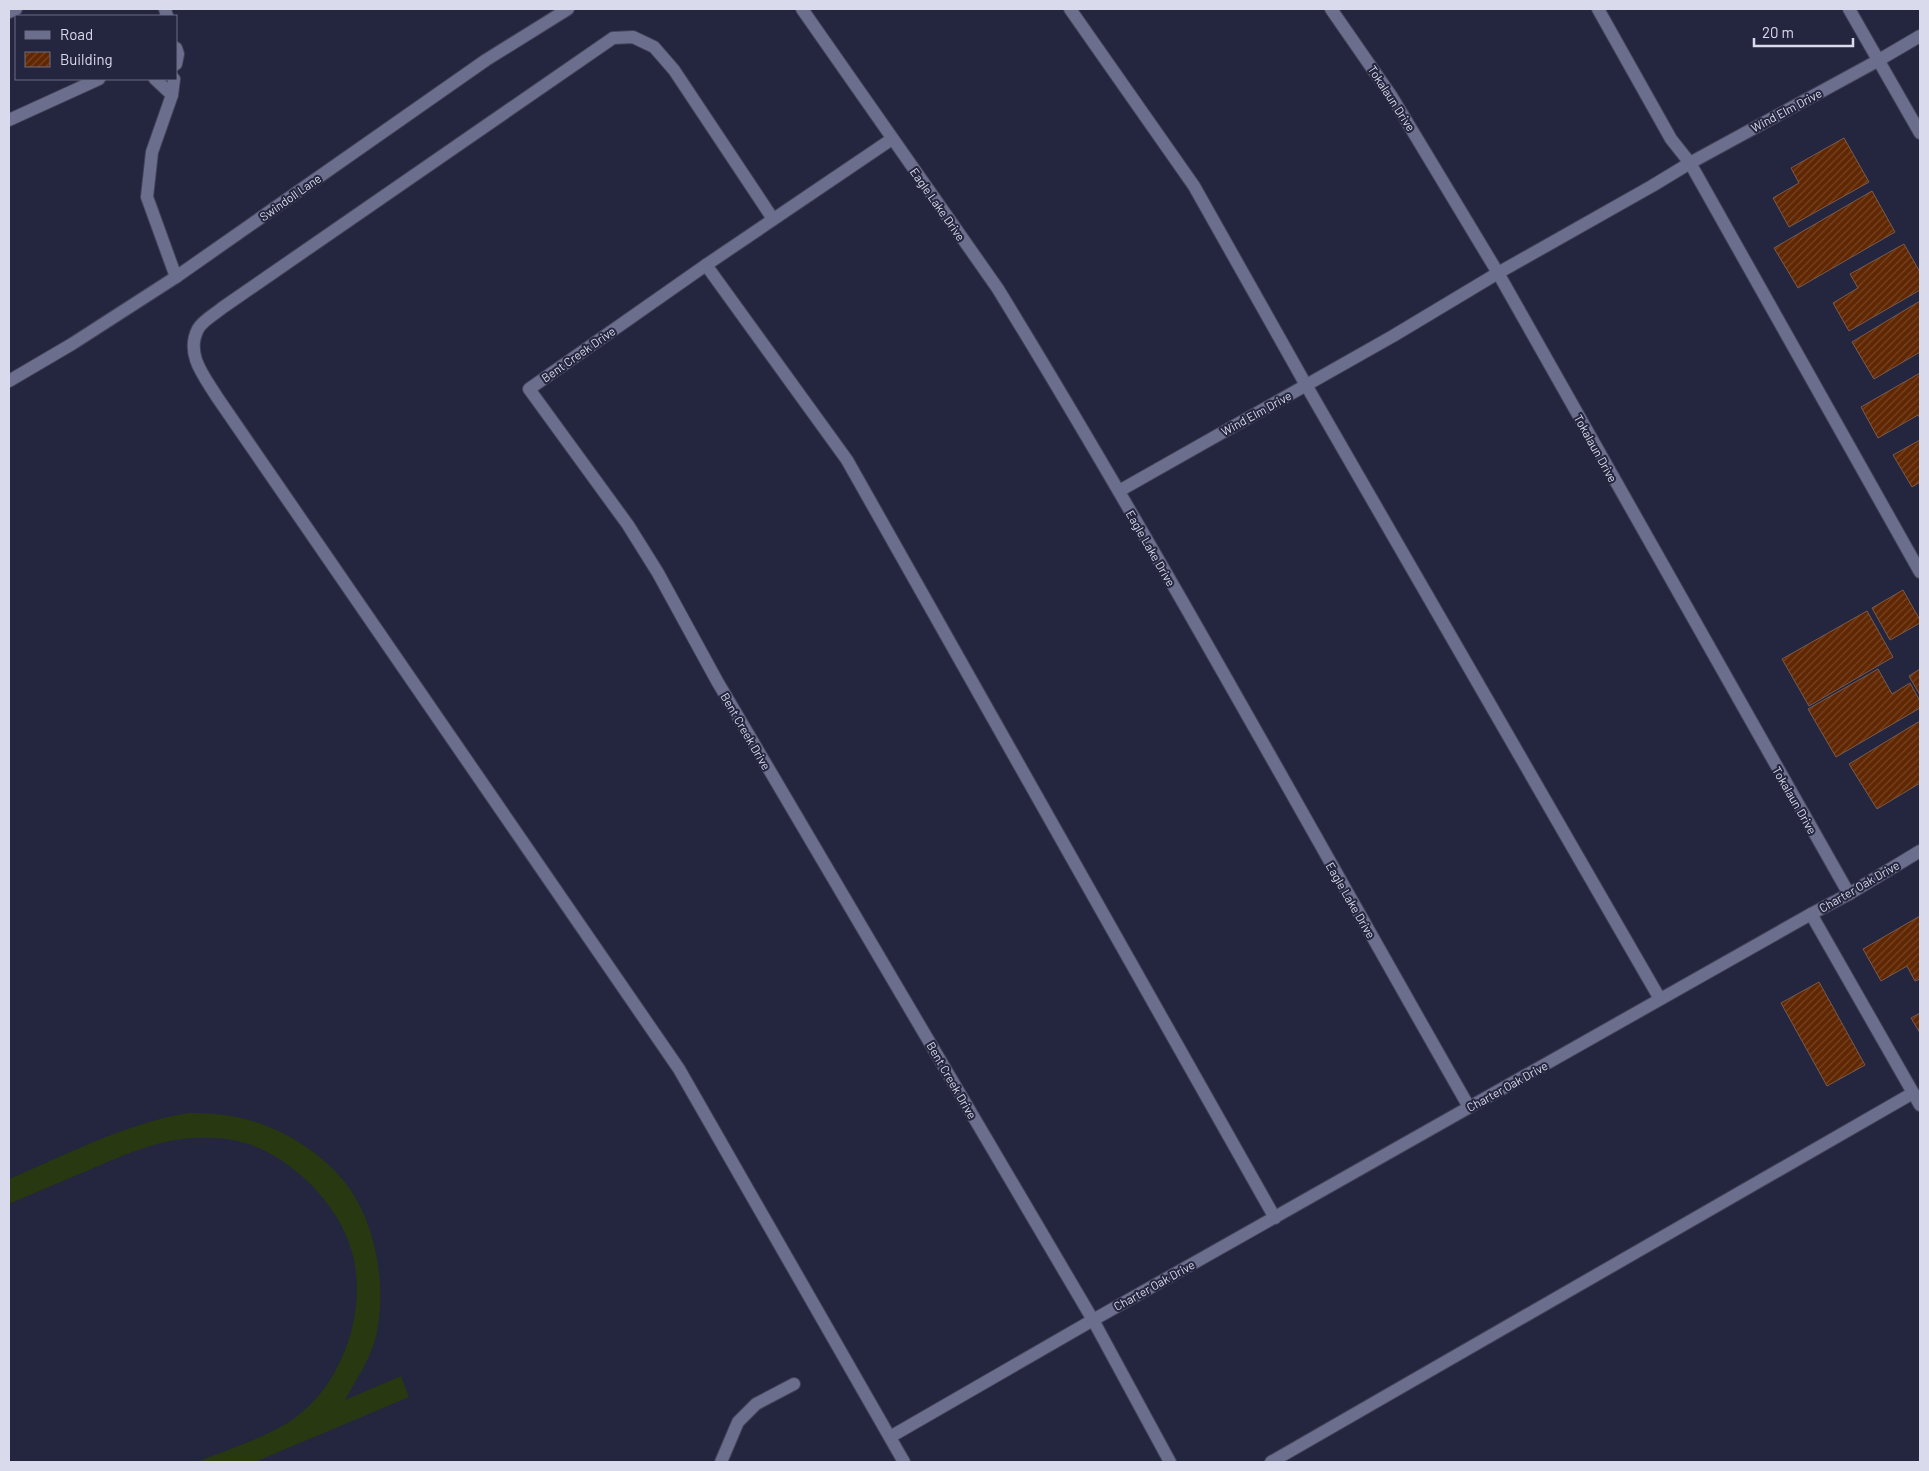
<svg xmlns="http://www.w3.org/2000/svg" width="1929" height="1471" viewBox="0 0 1929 1471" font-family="Barlow,sans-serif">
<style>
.garden{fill:#283811}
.building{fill:url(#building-hatch);stroke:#7a5b4c}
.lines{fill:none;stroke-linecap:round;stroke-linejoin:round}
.service-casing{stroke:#434359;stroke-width:14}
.minor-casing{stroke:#434359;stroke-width:14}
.service{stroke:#6c6e8d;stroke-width:12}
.minor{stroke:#6c6e8d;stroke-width:12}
.labels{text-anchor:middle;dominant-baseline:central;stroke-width:4;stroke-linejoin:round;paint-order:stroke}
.street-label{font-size:12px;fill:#d9dbec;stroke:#24253e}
</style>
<defs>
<pattern id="building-hatch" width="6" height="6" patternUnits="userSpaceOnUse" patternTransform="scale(1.25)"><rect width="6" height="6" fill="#602702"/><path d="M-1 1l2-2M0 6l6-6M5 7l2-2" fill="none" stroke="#764627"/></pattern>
</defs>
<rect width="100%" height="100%" fill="#24253e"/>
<!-- garden -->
<path class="garden" d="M188,1113C206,1113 224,1114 241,1118C283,1128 325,1154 350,1189C377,1229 386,1286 377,1332C372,1357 357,1378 345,1400L401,1376L409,1397L255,1462H197C227,1450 276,1434 300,1414C343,1379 365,1315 354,1260C344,1208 290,1153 238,1141C230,1139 220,1138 212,1138C168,1135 128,1153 89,1170C62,1181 35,1193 9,1204V1179C66,1155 126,1123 188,1113Z"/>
<!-- building -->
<g class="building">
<path d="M1844,138L1869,182L1789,227L1773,198L1799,183L1791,168Z"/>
<path d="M1872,191L1895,232L1798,288L1774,248Z"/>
<path d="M1904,244L1920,272V290L1849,331L1833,303L1858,288L1850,274Z"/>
<path d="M1920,301V352L1874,379L1852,342Z"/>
<path d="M1920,373V418L1918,415L1878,438L1861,407Z"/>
<path d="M1920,440V482L1912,487L1893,455Z"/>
<path d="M1903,590L1920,620V623L1890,640L1872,608Z"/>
<path d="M1867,611L1893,657L1809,706L1782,659Z"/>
<path d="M1878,669L1892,694L1910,683L1920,701V708L1836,757L1808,709Z"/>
<path d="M1920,669V695L1909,676Z"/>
<path d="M1920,721V783L1877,809L1849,764Z"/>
<path d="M1920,916V979L1915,981L1907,966L1881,981L1863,949Z"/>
<path d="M1819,982L1865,1065L1827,1086L1781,1003Z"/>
<path d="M1920,1013V1033L1911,1018Z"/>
</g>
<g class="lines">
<defs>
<g id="service">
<path d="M165,9L167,16"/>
<path d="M1070,9L1194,186L1306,385L1660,999"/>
<path d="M1598,9L1671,139L1690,163L1920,572"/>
<path d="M9,12L16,9"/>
<path d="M176,48L178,54L176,64"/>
<path d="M155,79L172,95"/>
<path d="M174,79L172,95L152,152L147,197L176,277"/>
<path d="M9,120L99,79"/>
<path d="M773,219L674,70L654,47L633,37L613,38L222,308C215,314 202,321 198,329C185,354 204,376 217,397L679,1069L904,1462"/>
<path d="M706,265L847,460L1275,1218"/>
<path d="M1811,914L1920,1105"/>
<path d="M890,1437L1093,1320"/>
<path d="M721,1462L738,1422L756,1404L794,1384"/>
<path d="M1271,1462L1913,1093"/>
</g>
<g id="minor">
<path d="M802,9L998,289C1162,557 1313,834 1469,1107"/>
<path d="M1331,9L1392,97L1498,273L1849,894"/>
<path d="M1849,9L1920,133"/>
<path d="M892,139L706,265L529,389L628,525L658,573L717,681L1093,1320L1170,1462"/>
<path d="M9,381L72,344L176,277L486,60L568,9"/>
<path d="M1119,491L1393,336L1498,273L1652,186L1690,163L1879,60L1920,36"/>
<path d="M1093,1320L1811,914L1849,894L1920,851"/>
</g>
</defs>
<!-- service casing -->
<use href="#service" class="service-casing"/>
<!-- minor casing -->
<use href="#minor" class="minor-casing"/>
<!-- service -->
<use href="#service" class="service"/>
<!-- minor -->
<use href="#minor" class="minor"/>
</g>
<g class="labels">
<!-- street labels -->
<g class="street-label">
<text transform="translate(1392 98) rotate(57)">Tokalaun Drive</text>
<text transform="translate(1786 110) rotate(-28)">Wind Elm Drive</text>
<text transform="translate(290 197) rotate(-35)">Swindoll Lane</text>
<text transform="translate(938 204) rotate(55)">Eagle Lake Drive</text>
<text transform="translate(578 354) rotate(-35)">Bent Creek Drive</text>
<text transform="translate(1256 413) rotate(-29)">Wind Elm Drive</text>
<text transform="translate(1596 448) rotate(61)">Tokalaun Drive</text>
<text transform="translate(1151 548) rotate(60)">Eagle Lake Drive</text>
<text transform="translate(746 731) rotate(60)">Bent Creek Drive</text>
<text transform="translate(1795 800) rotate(60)">Tokalaun Drive</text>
<text transform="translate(1859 886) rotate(-30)">Charter Oak Drive</text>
<text transform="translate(1351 900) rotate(60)">Eagle Lake Drive</text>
<text transform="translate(952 1080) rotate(60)">Bent Creek Drive</text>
<text transform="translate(1507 1086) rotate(-29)">Charter Oak Drive</text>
<text transform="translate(1154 1285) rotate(-29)">Charter Oak Drive</text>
</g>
</g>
<!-- border -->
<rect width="1929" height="1471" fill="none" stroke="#d9dbec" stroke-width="20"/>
<!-- legend -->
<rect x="15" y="15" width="162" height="65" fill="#24253e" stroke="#6c6e84"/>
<rect x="25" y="31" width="25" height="8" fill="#6c6e8d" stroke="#6c6e84"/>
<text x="60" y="40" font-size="15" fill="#d9dbec">Road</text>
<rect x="25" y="52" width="25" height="15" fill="url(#building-hatch)" stroke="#6c6e84"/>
<text x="60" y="65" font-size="15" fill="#d9dbec">Building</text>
<!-- scale -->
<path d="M1754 38v8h99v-8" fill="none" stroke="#d9dbec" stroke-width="2.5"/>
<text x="1762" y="38" font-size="15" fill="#d9dbec" stroke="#24253e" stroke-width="4" paint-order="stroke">20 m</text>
</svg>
